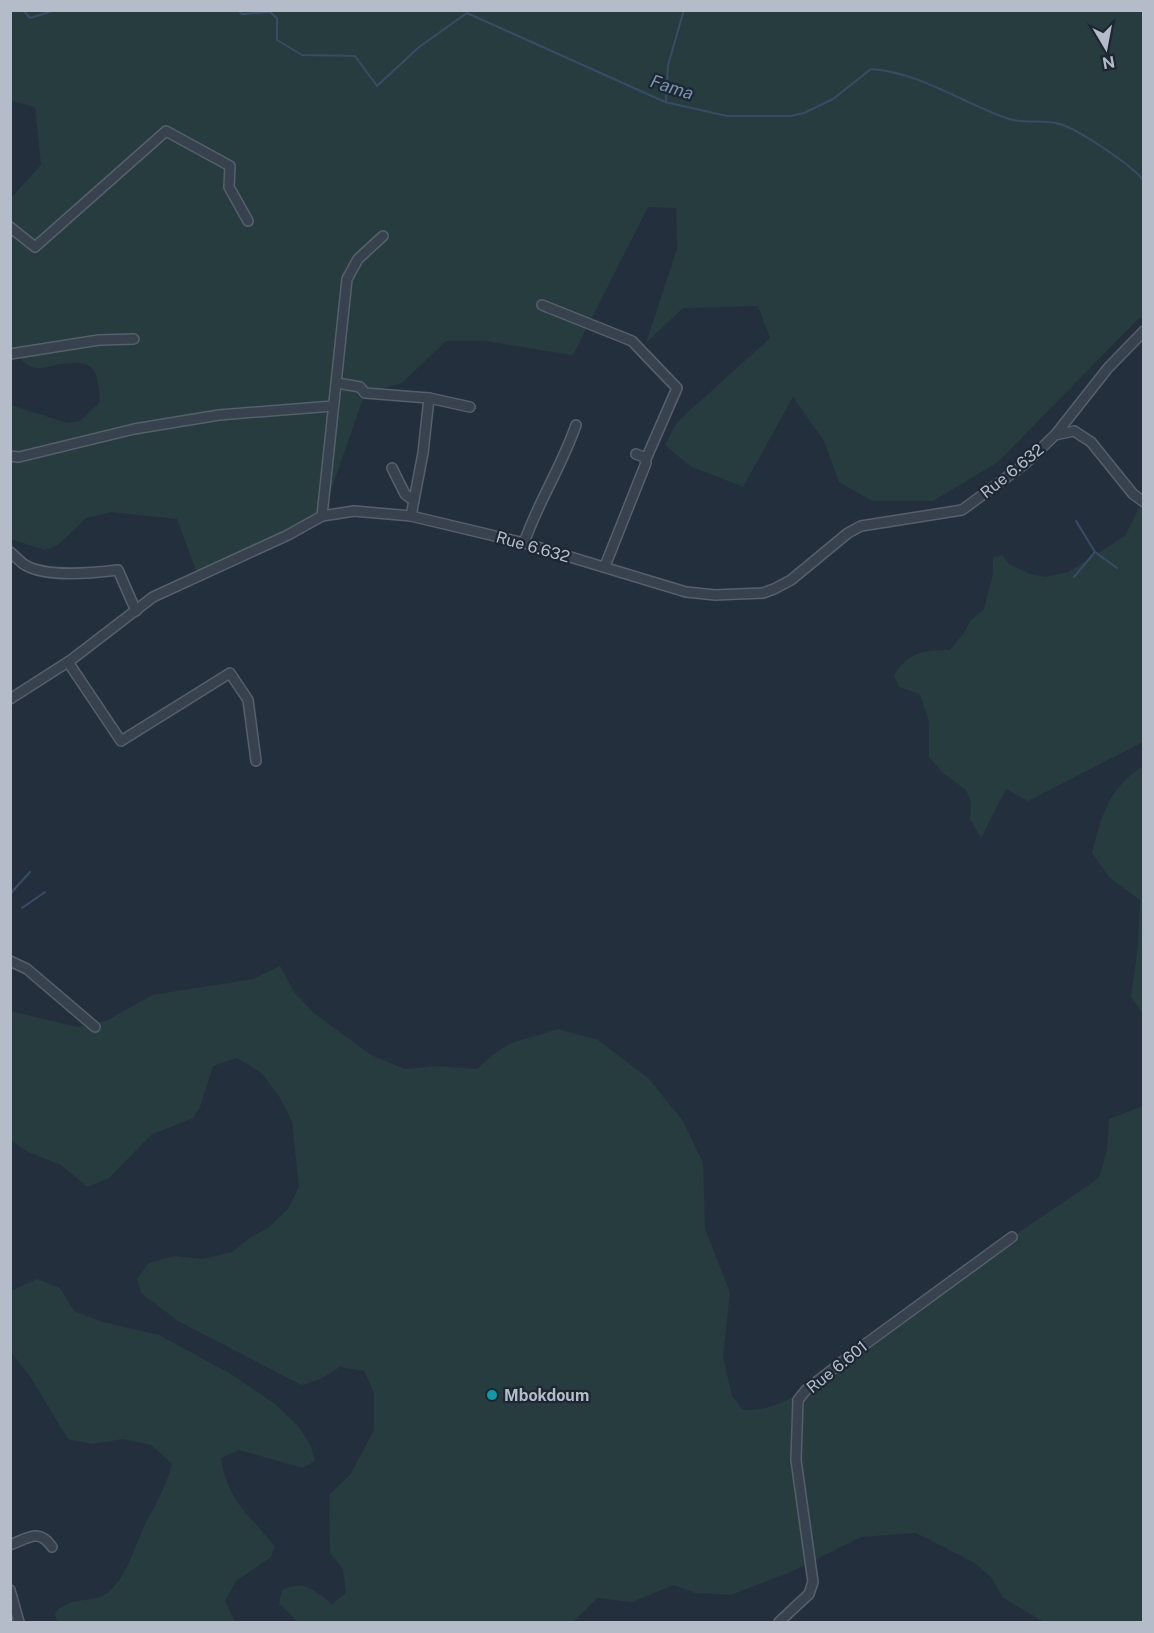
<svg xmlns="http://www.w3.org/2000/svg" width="1154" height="1633" viewBox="0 0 1154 1633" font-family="'Public Sans',sans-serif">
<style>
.green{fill:#263c3f}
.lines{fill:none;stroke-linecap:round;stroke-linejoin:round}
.stream{stroke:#394c67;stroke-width:2}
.minor-casing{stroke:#565f6c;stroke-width:12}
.minor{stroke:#38414e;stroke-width:9}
.culture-dot{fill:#0f9aa8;stroke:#1d2633;stroke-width:2}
.labels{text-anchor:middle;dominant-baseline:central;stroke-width:4.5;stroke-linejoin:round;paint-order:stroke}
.street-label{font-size:16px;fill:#b4bcc9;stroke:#1d2633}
.poi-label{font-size:16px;font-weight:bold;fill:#b4bcc9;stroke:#1d2633;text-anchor:start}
.water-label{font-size:18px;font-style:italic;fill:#7c92b1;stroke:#1d2633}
</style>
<rect width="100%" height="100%" fill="#242f3e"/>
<!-- green -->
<g class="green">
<path d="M11,11H1143V319L1140,317L998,462L933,501H872L839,482L824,441L793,397L743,487L690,466L665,445L677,422L770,338L758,306L683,308L646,343L677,249L676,208L648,207L573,355L485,341H446L402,383L365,393L322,516L198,576L177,519L112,512L86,518L58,545L45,550L11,539V405L67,423L80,421L100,402C98,366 93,358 55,365C50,366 42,369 36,368C25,366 18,356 11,348V198L41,165L35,107L11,101Z"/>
<path d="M1143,500V742L1028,801L1006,789L981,838L970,819L971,802L966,790L943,773L929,757V721L920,694L899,687L894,676C907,652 925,650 950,650L964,633L970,621L984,609L993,574V557L1002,555L1009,564L1030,574L1045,577L1068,572L1125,536Z"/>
<path d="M1143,766V1014L1131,997L1138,946L1140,900L1110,878L1092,853C1102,815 1108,789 1143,766Z"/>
<path d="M280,966L294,992L314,1013L371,1055L405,1069L438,1066L477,1069L491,1056L509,1044L558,1029L598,1040L648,1078L683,1121L703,1163L705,1229L730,1292L723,1357L732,1396L743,1410C768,1411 785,1402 806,1390L1012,1237L1099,1178L1107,1150L1109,1119L1143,1106V1622H1044L1003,1598L991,1577L975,1563L916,1533L861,1537L791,1572L731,1595L695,1593L674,1585L632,1602L597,1598L573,1622H298L279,1604L282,1590C306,1579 313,1590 332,1604L346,1593L343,1569L330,1553L329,1495L350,1475L374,1430V1393L364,1371L340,1367L321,1379L301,1385L178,1321L141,1293L137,1279L149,1263L174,1256L203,1259L232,1252L249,1238L268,1228L288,1209L299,1187L292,1121L280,1098L262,1073L237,1058L213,1066L200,1107L193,1118L151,1135L109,1178L87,1187L61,1165L26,1151L11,1140L10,1011L78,1027L108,1020L152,995L253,979Z"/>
<path d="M37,1279L60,1288L74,1311L103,1322L159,1335L231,1374L275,1404L299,1427L311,1447L315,1461L303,1468L239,1450L221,1458C227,1500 249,1515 275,1546L271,1557L236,1581L225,1601L235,1622H57L55,1613C70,1595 95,1604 109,1592C128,1574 133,1549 144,1527C155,1505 166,1487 172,1464L151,1445L123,1439L92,1444L68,1439L31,1378L11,1352V1291Z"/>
</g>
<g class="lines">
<!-- stream -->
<g class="stream">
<path d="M23,10L30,18L56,10"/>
<path d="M238,10L242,14L270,12L277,18V40L302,55L355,56L377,86L419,47L467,13L665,102L727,116H790L804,113L833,99L871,69C922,73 962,103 1009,119C1025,124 1044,119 1060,124C1079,130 1132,165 1144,181"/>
<path d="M666,101L668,65L684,10"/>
<path d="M1076,521L1095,552L1117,568"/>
<path d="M1074,577L1095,552"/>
<path d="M10,894L30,872"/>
<path d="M22,908L45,892"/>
</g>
<defs>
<g id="minor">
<path d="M10,227L35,247L166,131L230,166L229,187L248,221"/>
<path d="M542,305L632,341L677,388L646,459"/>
<path d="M10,354L99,340L134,339"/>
<path d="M337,383L360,387L365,393L429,398L470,407"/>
<path d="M1056,434L1108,368L1144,331"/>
<path d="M10,456L19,457L134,429L219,415L333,406"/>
<path d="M392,468L405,494L414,501"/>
<path d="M322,516L347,279L358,259L383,236"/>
<path d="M411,516L423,453L429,398"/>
<path d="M524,543C538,502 562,466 576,425"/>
<path d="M10,552C15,556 20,562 25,565C47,578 93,573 118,570L136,611"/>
<path d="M605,566L646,463L644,457L636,454"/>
<path d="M68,662L121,741L230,673L248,700L256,761"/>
<path d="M10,699L71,660L153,597L288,535L322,516L354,511L411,516L524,543L686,592L715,595L763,593L774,589L791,580L848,533L861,526L962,510L1026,463L1055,435L1074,431L1091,442L1133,494L1144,502"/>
<path d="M10,961L27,969L95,1027"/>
<path d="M10,1545C28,1538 39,1528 52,1547"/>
<path d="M10,1590L19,1622"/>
<path d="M779,1622L809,1594L813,1582L796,1460L798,1400L806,1390L856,1351L1012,1237"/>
</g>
</defs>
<!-- minor casing -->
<use href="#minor" class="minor-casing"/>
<!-- minor -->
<use href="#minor" class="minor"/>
</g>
<!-- markers -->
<circle class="culture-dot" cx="492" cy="1395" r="6"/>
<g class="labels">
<!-- street labels -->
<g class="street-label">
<text transform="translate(1012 471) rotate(-39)">Rue 6.632</text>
<text transform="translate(533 547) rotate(16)">Rue 6.632</text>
<text transform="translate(837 1367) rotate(-39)">Rue 6.601</text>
</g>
<!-- poi labels -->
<g class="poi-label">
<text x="504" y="1395">Mbokdoum</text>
</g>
<!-- water labels -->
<g class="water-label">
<text transform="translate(672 87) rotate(18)">Fama</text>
</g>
</g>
<!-- border -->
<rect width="1154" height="1633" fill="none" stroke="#b4bcc9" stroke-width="24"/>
<!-- north arrow -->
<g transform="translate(1106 48) rotate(170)" stroke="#1d2633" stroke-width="4.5" paint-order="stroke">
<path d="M0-4.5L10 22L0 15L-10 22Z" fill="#b4bcc9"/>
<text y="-9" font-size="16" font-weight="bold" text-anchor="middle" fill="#b4bcc9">N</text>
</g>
</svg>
